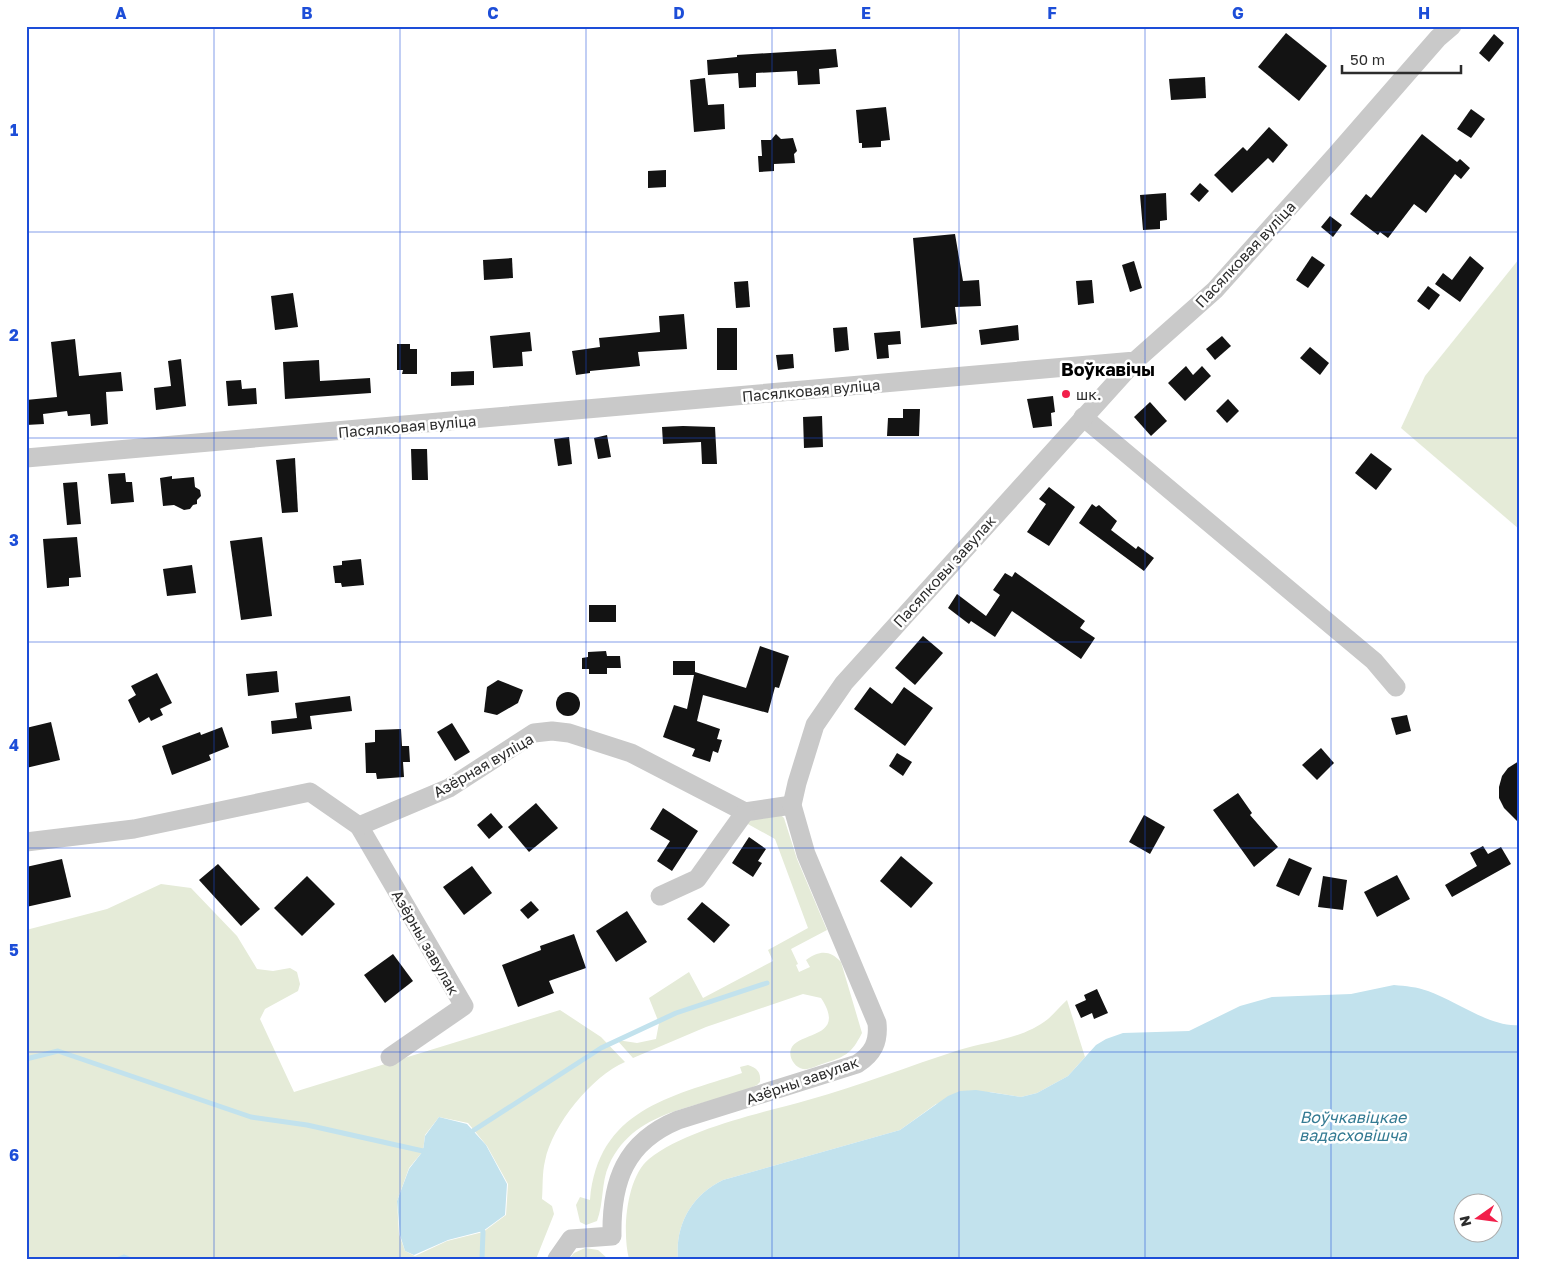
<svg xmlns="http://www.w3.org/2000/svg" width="1545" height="1285" viewBox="0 0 1545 1285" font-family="'Golos Text',sans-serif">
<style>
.green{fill:#e5ebd8;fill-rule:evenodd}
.water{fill:#c2e2ed;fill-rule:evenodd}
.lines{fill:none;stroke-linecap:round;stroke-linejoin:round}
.stream{stroke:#c2e2ed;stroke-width:5}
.building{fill:#131313}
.minor{stroke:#c9c9c9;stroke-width:19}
.grid{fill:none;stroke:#1d4ed8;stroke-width:1;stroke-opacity:0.55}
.poi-dot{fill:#f21f4a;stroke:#fff;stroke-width:2}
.labels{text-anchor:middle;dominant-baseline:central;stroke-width:5;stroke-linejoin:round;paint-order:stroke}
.street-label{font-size:15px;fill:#2c2c2c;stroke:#fff}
.poi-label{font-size:15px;fill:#2c2c2c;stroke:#fff;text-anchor:start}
.water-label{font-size:16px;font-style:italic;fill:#357b93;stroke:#fff}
.quarter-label{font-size:18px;font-weight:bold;fill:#000;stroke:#fff}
.neatline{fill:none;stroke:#1d4ed8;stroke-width:2}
.grid-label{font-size:16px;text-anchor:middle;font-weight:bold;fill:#1d4ed8}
</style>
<rect width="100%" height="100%" fill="#fff"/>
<!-- green -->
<g class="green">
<path d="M1519,259V529L1401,428L1425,376Z"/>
<path d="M771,811L778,812L784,818L797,859L827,930L791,949L798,964L796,965L799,972L810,967L806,960C820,950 830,950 841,962L862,1033C851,1055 844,1057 822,1064C816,1066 809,1070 803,1069C795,1068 788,1057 791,1049C798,1031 848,1039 821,998L803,994L706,1027L633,1058L617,1040L637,1043L656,1039L659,1023L649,998L689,972L703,998L773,961L768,950L808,928L775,839L746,823Z"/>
<path d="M161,884L191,888L237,936L257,969L273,971L290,968L297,972L300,984L298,991L265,1009L260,1019L294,1092L560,1010L601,1037L625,1062C592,1076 552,1125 545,1161C542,1173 543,1187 542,1199L552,1206L554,1214L536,1259H26V930L107,909ZM439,1117L468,1123L487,1146L508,1184L506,1215L483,1232L447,1241L415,1256L405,1251L399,1234L397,1201L409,1168L423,1151L425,1135Z"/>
<path d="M1067,1000L1085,1057L1068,1076L1037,1093L1021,1097L990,1092L936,1104L900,1130L723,1180C692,1195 675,1224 678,1259H629C622,1232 626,1178 649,1159C686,1129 762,1113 808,1100C859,1086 909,1066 959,1050C989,1041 1023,1039 1048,1019C1055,1013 1060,1006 1067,1000Z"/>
<path d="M748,1065C757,1068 761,1072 760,1082L757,1085C706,1109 636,1105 609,1165C601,1182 604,1203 597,1221L586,1225L580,1222L576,1205L580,1197L590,1200C598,1110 669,1097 742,1073L740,1067Z"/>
<path d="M585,1248L598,1250L608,1259H569L574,1253Z"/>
</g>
<!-- water -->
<g class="water">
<path d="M1394,985C1406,986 1417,987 1428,991C1454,1000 1492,1028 1519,1025V1259H678C675,1224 692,1195 723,1180L900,1130L948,1096L960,1091L976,1090L1021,1097L1037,1093L1068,1076L1096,1045L1106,1039L1123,1033L1189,1031L1240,1006L1272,997L1351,994ZM1462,1202H1492V1232H1462Z"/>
<path d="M439,1117L467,1124L486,1145L507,1184L505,1215L483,1231L448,1240L414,1255L405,1251L400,1235L397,1201L409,1169L423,1151L425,1136Z"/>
</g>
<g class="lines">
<!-- stream -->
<g class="stream">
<path d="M26,1059L58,1051L251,1117L307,1125L423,1151L428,1149"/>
<path d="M468,1134L601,1048L676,1013L767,983"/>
<path d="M481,1226L483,1232L482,1259"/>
<path d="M119,1259L124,1257L129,1259"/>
</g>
</g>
<!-- building -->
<g class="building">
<path d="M1286,33L1327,66L1299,101L1258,67Z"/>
<path d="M1494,34L1504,43L1489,62L1479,53Z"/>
<path d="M836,49L838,67L819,69L820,84L798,85L797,71L756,73V87L739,88L738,73L708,75L707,60L737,57V55Z"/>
<path d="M1205,77L1206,98L1171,100L1169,79Z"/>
<path d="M705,78L708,105L724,104L725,129L694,132L690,80Z"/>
<path d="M886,107L890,140L881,141V147L862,148V143H859L856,110Z"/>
<path d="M1471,109L1485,119L1471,138L1457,129Z"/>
<path d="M1269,127L1288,145L1273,163L1268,158L1232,193L1214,175L1243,147L1247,151Z"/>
<path d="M776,134L781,139L793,138L797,151L794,154L795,163L774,164V171L759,172L758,156H762L761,140H771Z"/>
<path d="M1422,134L1457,162L1460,159L1470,168L1461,179L1455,174L1426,213L1414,204L1388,238L1380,232L1378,235L1350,214L1366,194L1371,198Z"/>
<path d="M666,170V187L648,188V171Z"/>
<path d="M1200,183L1209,191L1199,202L1190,194Z"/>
<path d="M1166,193L1167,220L1160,221V229L1143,230L1140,195Z"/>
<path d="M1330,216L1342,225L1333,237L1321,227Z"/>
<path d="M955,234L963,281L979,280L981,306L955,307L957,324L921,328L913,238Z"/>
<path d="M1312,256L1325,265L1308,288L1296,280Z"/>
<path d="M1470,256L1484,268L1460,302L1435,284L1443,273L1452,280Z"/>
<path d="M512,258L513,278L484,280L483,260Z"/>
<path d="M1134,261L1142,288L1130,292L1122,265Z"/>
<path d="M1092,280L1094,303L1078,305L1076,281Z"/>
<path d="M748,281L750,307L736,308L734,282Z"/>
<path d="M1428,286L1440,295L1429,310L1417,301Z"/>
<path d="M293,293L298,327L275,330L271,296Z"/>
<path d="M684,314L687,349L638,352L640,366L590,371V373L576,375L572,351L600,347L599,338L660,332L659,316Z"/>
<path d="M1018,325L1019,340L981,345L979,330Z"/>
<path d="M847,327L849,350L835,352L833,328Z"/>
<rect x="717" y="328" width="20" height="42"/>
<path d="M900,331L901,344L888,345L889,358L877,359L874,333Z"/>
<path d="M530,332L532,351L522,352L523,366L493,368L490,336Z"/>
<path d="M1222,336L1231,346L1215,360L1206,349Z"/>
<path d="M75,339L79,376L121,372L123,391L106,392L108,424L91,426L90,414L68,416L67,411L43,414L44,424L26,425V400L57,397L51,342Z"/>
<path d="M397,344H410V349H417V374H402L403,370H397Z"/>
<path d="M1310,347L1329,363L1320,375L1300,358Z"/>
<path d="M793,354L794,368L778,370L776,355Z"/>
<path d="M181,359L186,406L156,410L154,388L171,386L168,361Z"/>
<path d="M319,360L320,381L370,378L371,393L285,399L283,362Z"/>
<path d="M1186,366L1193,375L1202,366L1211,376L1185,401L1168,383Z"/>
<path d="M474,371V385L451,386V372Z"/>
<path d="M241,380L242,389L256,388L257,404L228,406L226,381Z"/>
<path d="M1053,396L1055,412L1051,413L1052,426L1033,428L1027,399Z"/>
<path d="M1228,399L1239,411L1227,423L1216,411Z"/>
<path d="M1150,402L1167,421L1151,436L1134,417Z"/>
<path d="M903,409H920L919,436H887L888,418H903Z"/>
<path d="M822,416L823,447L804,448L803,417Z"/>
<path d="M683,426L715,427L717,464H702L701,442L663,444L662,427Z"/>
<path d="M607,435L611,457L598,459L594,438Z"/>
<path d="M569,437L572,464L558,466L554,439Z"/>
<path d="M411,449H427L428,480H412Z"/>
<path d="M1371,453L1392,469L1376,490L1355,473Z"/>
<path d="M295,458L298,512L282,513L276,460Z"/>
<path d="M125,473L126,482H132L134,502L111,504L108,474Z"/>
<path d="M172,476V479L194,477L195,487L200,490L201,496L197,500V504L193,505L190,509L184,510L174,505L163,506L160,478Z"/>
<path d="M77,482L81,524L67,525L63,483Z"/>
<path d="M1049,487L1075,507L1049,546L1027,532L1046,504L1039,499Z"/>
<path d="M1092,504L1096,507L1099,505L1117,521L1111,530L1136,549L1138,546L1154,558L1144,571L1079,523Z"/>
<path d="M77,537L81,577L69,578V586L47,588L43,539Z"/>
<path d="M262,537L272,616L241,620L230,541Z"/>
<path d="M361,559L364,585L342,587L341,583H335L333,566L342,565V561Z"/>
<path d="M192,565L196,593L167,596L163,569Z"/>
<path d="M1015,572L1085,621L1080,628L1095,638L1081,659L1012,611L995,637L971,621L969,624L948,608L957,594L986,616L1000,595L993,590L1005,573L1012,577Z"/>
<rect x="589" y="605" width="27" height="17"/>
<path d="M923,636L943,653L915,685L895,668Z"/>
<path d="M760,646L789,656L779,688L775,687L768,713L703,695L697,721L720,729L717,739L722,740L718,753L713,751L710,762L692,756L695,749L663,737L674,705L687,709L694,675H673V661H695V672L746,688Z"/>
<path d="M606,651L607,656H620L621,668H607V674H589V669H582V658L588,657V652Z"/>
<path d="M277,671L279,692L248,696L246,674Z"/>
<path d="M157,673L172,703L160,709L163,715L151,721L149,717L139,723L128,700L136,695L131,686Z"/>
<path d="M498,680L523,690L518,703L497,715L484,712L487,687Z"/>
<path d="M870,687L892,704L904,687L933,708L905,746L854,709Z"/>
<circle cx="568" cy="704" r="12"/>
<path d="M350,696L352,711L310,716L312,729L272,734L271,721L297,718L295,703Z"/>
<path d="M1407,715L1411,731L1396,735L1391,718Z"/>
<path d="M51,722L60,760L26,768V728Z"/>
<path d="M452,723L470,752L455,761L437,732Z"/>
<path d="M222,727L229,747L209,755L211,760L172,775L162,746L200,732L201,735Z"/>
<path d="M401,729L402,746H409L410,762H403L404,777L377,779L376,773H366L365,743L375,742V730Z"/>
<path d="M1321,748L1334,763L1317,780L1302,765Z"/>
<path d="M897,753L912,762L903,776L889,766Z"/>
<path d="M1519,761V823L1504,808L1499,798V787L1502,776L1508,768Z"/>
<path d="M1238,793L1252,813L1250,815L1278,847L1254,867L1213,810Z"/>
<path d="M536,803L558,828L529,852L508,827Z"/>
<path d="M663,808L698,831L672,871L657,861L670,841L650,829Z"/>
<path d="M491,813L503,827L489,839L477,825Z"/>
<path d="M1144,815L1165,827L1150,854L1129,842Z"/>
<path d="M749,837L766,849L758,861L762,863L753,877L732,863Z"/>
<path d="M1483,846L1488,854L1501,847L1511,864L1452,897L1445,885L1477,866L1470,853Z"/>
<path d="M901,856L933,883L911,908L880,881Z"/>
<path d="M1289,858L1312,868L1299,896L1276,886Z"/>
<path d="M62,859L71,897L26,907V867Z"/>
<path d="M218,864L260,909L241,926L199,880Z"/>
<path d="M472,866L492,893L464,915L443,887Z"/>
<path d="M1397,875L1410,899L1377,917L1364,892Z"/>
<path d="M307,876L335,904L302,936L274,908Z"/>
<path d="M1323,876L1347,880L1343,910L1318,907Z"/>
<path d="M531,901L539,910L528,919L520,910Z"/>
<path d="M702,902L730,925L714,943L687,919Z"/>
<path d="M627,911L647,942L616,962L596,931Z"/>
<path d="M574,934L586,968L549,981L554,993L518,1007L502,965L541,950L540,946Z"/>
<path d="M393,954L413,981L385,1003L364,975Z"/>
<path d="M1097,989L1108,1013L1094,1019L1092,1013L1081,1018L1075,1005L1086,1000L1084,995Z"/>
</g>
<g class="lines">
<!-- minor -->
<g class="minor">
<path d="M1083,417L1374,661L1396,687"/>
<path d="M26,458L1135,361L1215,290L1335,156L1438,38L1452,26"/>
<path d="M359,826L464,1006L390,1057"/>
<path d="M26,842L134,829L310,792L359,826L449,788L534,733L552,731L569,733L631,753L745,812L792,805"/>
<path d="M660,896L697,879L745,812"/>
<path d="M557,1259L571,1239L612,1236C611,1181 625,1142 678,1120L857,1064C873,1054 879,1042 877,1023L806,854L792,805L797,783L815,725L844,683L1135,361"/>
</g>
</g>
<!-- grid -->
<path class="grid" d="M214,26V1259M400,26V1259M586,26V1259M772,26V1259M959,26V1259M1145,26V1259M1331,26V1259M26,232H1519M26,438H1519M26,642H1519M26,848H1519M26,1052H1519"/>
<!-- markers -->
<circle class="poi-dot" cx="1066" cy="394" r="5"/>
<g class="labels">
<!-- street labels -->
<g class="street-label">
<text transform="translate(1245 254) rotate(-47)">Пасялковая вуліца</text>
<text transform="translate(811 390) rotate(-5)">Пасялковая вуліца</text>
<text transform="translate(407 426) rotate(-5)">Пасялковая вуліца</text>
<text transform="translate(944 571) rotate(-48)">Пасялковы завулак</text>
<text transform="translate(483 765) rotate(-30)">Азёрная вуліца</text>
<text transform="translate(426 942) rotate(60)">Азёрны завулак</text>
<text transform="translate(802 1080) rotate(-19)">Азёрны завулак</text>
</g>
<!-- poi labels -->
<g class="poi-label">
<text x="1076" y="394">шк.</text>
</g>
<!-- water labels -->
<g class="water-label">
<text x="1353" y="1117">Воўчкавіцкае<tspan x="1353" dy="18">вадасховішча</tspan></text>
</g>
<!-- quarter labels -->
<g class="quarter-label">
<text x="1108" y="369">Воўкавічы</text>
</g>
</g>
<!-- border -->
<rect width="1545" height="1285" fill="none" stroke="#ffffff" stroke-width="55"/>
<!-- north arrow -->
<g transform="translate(1478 1218) rotate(256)"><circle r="24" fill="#ffffff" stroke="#ababab"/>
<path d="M0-4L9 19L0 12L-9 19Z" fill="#f21f4a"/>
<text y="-8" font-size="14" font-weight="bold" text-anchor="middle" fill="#2c2c2c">N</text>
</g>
<!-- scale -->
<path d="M1342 65v8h119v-8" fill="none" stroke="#2c2c2c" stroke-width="2.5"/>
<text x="1350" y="65" font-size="15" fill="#2c2c2c" stroke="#ffffff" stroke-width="4" paint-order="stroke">50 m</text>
<rect x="28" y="28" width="1490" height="1230" class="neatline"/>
<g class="grid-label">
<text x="121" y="19">A</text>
<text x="307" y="19">B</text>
<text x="493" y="19">C</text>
<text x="679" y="19">D</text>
<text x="866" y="19">E</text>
<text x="1052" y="19">F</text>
<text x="1238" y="19">G</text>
<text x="1424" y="19">H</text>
<text x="14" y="136">1</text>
<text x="14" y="341">2</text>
<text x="14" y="546">3</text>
<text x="14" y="751">4</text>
<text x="14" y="956">5</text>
<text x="14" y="1161">6</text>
</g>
</svg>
